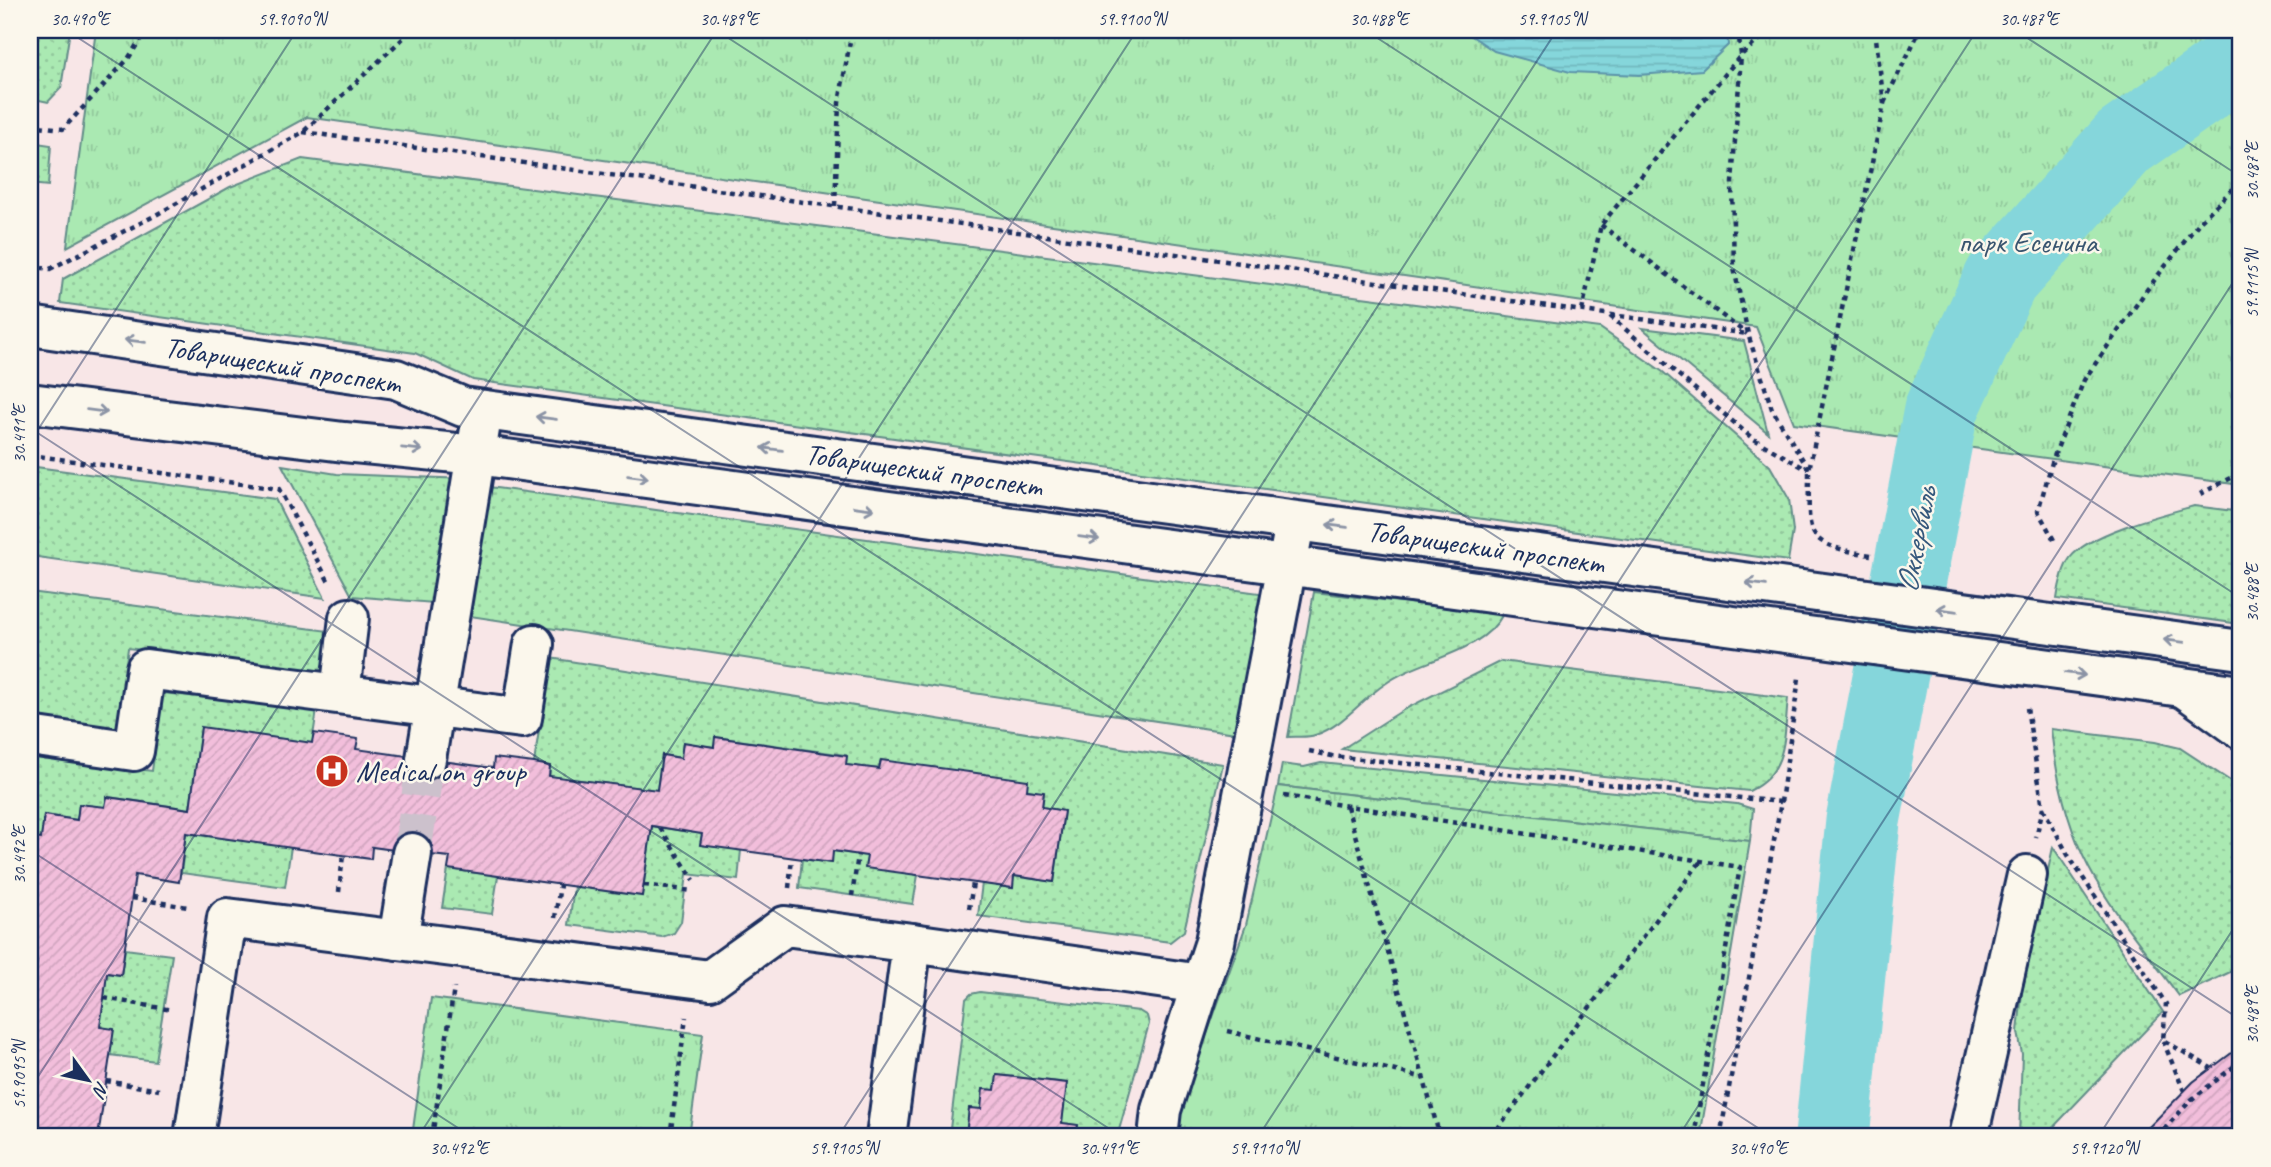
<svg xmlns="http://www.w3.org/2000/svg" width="2271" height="1167" viewBox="0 0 2271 1167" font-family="Caveat,sans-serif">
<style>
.grass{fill:url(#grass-dots);stroke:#628c88;stroke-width:2}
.park{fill:url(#park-tufts);stroke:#628c88;stroke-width:2}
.water{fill:url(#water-rules);stroke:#5b93a9;stroke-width:2}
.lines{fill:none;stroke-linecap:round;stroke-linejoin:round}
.river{stroke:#85d6db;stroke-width:75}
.building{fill:url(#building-hatch);stroke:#1b2f5e;stroke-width:2}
.minor-tunnel{stroke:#ccc1cc;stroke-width:38;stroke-dasharray:38 19;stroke-linecap:butt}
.minor-casing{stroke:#1b2f5e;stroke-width:44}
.path{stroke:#1b2f5e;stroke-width:4.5;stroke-dasharray:5 5;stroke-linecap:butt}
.minor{stroke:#fbf7ec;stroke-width:38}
.oneway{stroke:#8b93a5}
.ticks{fill:none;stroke:#1b2f5e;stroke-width:2;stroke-opacity:0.45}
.labels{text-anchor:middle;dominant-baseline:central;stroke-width:5;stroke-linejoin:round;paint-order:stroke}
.park-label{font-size:30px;fill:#38546f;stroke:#fbf7ec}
.street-label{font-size:30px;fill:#1b2f5e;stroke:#fbf7ec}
.poi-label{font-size:30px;fill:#1b2f5e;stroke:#fbf7ec;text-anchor:start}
.water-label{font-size:32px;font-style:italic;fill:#36597d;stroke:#fbf7ec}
.neatline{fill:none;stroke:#1b2f5e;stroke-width:2.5}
.ticks-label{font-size:18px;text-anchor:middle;fill:#1b2f5e}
</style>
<defs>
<pattern id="grass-dots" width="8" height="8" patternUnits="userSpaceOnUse" patternTransform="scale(1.75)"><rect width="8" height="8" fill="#aae9b2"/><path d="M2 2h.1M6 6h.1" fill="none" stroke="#92c89c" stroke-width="1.8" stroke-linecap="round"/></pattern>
<pattern id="park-tufts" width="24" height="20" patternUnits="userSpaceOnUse" patternTransform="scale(1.75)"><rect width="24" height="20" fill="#aae9b2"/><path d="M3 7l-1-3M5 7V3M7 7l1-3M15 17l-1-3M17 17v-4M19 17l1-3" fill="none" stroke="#92c89c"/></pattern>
<pattern id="water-rules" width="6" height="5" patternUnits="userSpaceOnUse" patternTransform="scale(1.75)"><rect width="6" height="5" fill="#85d6db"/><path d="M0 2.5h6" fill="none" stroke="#72b8be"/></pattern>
<pattern id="building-hatch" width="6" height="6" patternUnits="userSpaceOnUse" patternTransform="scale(1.75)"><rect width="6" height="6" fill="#f2bedb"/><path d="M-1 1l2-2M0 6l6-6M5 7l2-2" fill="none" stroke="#cfa4be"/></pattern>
</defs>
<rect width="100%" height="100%" fill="#f8e6e7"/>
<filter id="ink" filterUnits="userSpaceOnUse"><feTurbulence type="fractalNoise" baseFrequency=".0143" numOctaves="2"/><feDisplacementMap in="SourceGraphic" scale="14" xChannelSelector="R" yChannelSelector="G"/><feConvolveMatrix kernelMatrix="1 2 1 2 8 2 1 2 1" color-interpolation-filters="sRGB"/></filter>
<g filter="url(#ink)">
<!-- grass -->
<g class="grass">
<path d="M32,30H70L61,88L48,102L30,98Z"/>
<path d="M30,142L51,145L48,186L30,184Z"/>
<path d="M302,159L1600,328L1663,372L1770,466L1789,499L1793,531L1788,561L473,380L415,353L60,303L63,279L230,187Z"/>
<path d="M1642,328L1744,341L1768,433Z"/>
<path d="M282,465L337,474L466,479L445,604L352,596Z"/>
<path d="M36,467L275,499L325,598L30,556Z"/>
<path d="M489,487L1267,594L1242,734L470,616Z"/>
<path d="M2194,506L2241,512V624L2057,599C2059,586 2062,569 2070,558C2089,533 2164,514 2194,506Z"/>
<path d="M30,592L329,631L323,674L128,648L117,731L30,719Z"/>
<path d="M1314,592L1503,614C1482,654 1421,658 1385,684C1362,699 1342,727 1315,735C1308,738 1296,736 1288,737Z"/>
<path d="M550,658L1223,764L1184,931L1170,942L978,916L982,883L1012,888L1014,876L1054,882L1064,811L1042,807L1044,793L881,760L879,769L846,765V755L716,737L714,747L683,743L681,758L662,755L657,790L549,776L550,766L534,763Z"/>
<path d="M1501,661L1788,698C1784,736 1788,773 1749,791L1342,749L1403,710Z"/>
<path d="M163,693L317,710L312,743L201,728L190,809L107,797L105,807L79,804L77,820L45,815L41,839L30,838V756L152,771Z"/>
<path d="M2051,729L2155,742L2180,748L2241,788V967L2179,996C2150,956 2112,912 2089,868C2067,826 2056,776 2051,729Z"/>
<path d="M1321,763L1737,804L1753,809L1750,841L1278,786L1282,764L1304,767Z"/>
<path d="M652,826L702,834L700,845L741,850L738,880L687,874L681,922L674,933L662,937L569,925L574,886L642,895Z"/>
<path d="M186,833L291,847L285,887L181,873Z"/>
<path d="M2053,847L2163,1012L2044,1137H2019L2022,1054L2018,1032L2022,992Z"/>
<path d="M833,851L867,856L918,875L913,904L799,888L802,859L831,863Z"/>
<path d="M448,869L498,876L492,914L442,908Z"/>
<path d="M125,949L172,955L155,1061L110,1055L100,1027L107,973L121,975Z"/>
<path d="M980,992L1139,1011L1147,1016L1149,1024L1117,1137H1076L1078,1125L1062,1123L1066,1083L998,1075L995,1090L983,1089L981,1109L969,1108L966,1137H949L966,999L971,994Z"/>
</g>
<!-- park -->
<g class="park">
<path d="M96,30H2241V485L1794,423L1756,327L307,117L67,247Z"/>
<path d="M1278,786L1750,841L1700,1137H1173L1175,1123L1246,925Z"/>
<path d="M431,998L703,1034L689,1137H412Z"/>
</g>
<!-- water -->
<path class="water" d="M1463,30H1727L1728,45L1702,70L1639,75L1570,72L1494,51Z"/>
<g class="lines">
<!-- river -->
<path class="river" d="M1832,1137L1863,821L1941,410L2001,279L2124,142L2241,60"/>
</g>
<!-- building -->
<g class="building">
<path d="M201,727L312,743L314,733L358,739L356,749L493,768L494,758L534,763L550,766L549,776L657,790L662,755L681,758L683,742L714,747L715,737L847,756L846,765L879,769L881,760L1028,780L1027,790L1044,792L1042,807L1064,811L1054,882L1014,876L1013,888L865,868L867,856L833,851L832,863L700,845L702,834L652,826L642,896L448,869L450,857L430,855L372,847L371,859L186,833L179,882L135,875L121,975L107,973L104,998L100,1027L114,1029L98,1137H30V1000L37,961L30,960V838L41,839L44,815L77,820L79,804L105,807L107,797L190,809Z"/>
<path d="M2241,1046V1137H2139L2193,1082Z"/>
<path d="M997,1075L1067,1083L1062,1123L1078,1125L1076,1137H966L969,1108L981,1109L983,1089L995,1090Z"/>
</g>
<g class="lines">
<!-- minor-tunnel -->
<path class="minor-tunnel" d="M412,853L426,759"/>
<defs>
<g id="minor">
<path d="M30,326L396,379L463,407L2241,650"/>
<path d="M30,403L344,442L477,455L2241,695"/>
<path d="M2187,690L2241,729"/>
<path d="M340,693L349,618"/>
<path d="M30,736L134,751L146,669L522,718L534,644"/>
<path d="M426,759L480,429"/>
<path d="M398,940L412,853"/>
<path d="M194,1137L227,918L710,980L785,926L912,943"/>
<path d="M886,1137L912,943L1201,984L1215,942L1292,539"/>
<path d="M1158,1137L1161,1110L1201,984"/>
<path d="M1968,1137L2027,875"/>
</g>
</defs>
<!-- minor casing -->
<use href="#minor" class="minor-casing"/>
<!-- path -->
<g class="path">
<path d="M1738,30L1741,55L1732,183L1734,268L1748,334L1772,409L1809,470"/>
<path d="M1884,103L1920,30"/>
<path d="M30,125L63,129L128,59L146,30"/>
<path d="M303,132L1748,334"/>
<path d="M835,206L839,103L852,30"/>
<path d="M1601,225L1747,334"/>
<path d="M30,266L50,269L154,216L303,132L412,30"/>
<path d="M1582,311L1601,225L1741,55L1771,30"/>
<path d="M1610,316L1752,438L1806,469"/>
<path d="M30,455L279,489L330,584"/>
<path d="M2200,494L2241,473"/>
<path d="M2054,540L2038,511L2053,459L2084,380L2146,291L2201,220L2241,181"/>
<path d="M1871,555C1801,544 1809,536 1809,470L1884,104L1875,30"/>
<path d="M2027,708L2043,808L2036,837"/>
<path d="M1309,751L1332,756L1781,802"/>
<path d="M1284,796L1740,867L1694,1137"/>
<path d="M1347,806L1440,1137"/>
<path d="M2043,808L2068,855L2166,1004L2163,1040L2211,1068"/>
<path d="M660,828L694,880"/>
<path d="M644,885L692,891"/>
<path d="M789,888L792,857"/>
<path d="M339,892L343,855"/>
<path d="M852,896L858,855"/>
<path d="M132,898L188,907"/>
<path d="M969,909L973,883"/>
<path d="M555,918L560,885"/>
<path d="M104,998L172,1010"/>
<path d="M1227,1031L1425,1078"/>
<path d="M2163,1041L2184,1091"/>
<path d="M106,1081L159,1090"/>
<path d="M432,1137L454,988"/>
<path d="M670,1137L686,1017"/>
<path d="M1491,1137L1701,861"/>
<path d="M1720,1137L1781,802L1799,678"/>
<path d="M2157,1137L2191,1100L2241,1061"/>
</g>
<!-- minor -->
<use href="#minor" class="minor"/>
</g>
<!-- one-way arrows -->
<defs><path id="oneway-shaft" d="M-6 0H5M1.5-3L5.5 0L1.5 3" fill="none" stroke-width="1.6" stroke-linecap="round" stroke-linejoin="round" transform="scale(1.75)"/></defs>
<g class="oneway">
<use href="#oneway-shaft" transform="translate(135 341) rotate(-172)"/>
<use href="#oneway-shaft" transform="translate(97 411) rotate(7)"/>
<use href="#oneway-shaft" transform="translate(546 418) rotate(-172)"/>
<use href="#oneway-shaft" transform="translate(412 449) rotate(6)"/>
<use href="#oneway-shaft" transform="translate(772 449) rotate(-172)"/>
<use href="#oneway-shaft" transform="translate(638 477) rotate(8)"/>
<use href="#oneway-shaft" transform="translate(864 508) rotate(8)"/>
<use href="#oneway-shaft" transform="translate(1337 526) rotate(-172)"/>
<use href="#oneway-shaft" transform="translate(1089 538) rotate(8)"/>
<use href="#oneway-shaft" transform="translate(1756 584) rotate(-172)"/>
<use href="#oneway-shaft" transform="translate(1947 610) rotate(-172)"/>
<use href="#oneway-shaft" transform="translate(2174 641) rotate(-172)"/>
<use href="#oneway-shaft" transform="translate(2075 674) rotate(7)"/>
</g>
</g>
<!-- ticks -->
<path class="ticks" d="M66,30L1772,1137M716,30L2241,1020M1365,30L2241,598M2015,30L2241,177M30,428L1122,1137M30,442L297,30M30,850L472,1137M30,1089L717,30M418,1137L1137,30M838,1137L1557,30M1258,1137L1977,30M1678,1137L2241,270M2098,1137L2241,917"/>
<!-- icons -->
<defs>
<symbol id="hospital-disc" viewBox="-11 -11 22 22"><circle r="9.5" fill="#c8321e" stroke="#fbf7ec"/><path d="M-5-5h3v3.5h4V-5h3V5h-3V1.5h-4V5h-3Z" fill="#fff"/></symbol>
</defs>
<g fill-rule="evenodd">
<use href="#hospital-disc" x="313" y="752" width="38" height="38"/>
</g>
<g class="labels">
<!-- park labels -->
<g class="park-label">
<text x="2028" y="242">парк Есенина</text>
</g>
<!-- street labels -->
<g class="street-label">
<text transform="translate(283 365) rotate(9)">Товарищеский проспект</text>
<text transform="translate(924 470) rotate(8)">Товарищеский проспект</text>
<text transform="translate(1486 547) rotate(8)">Товарищеский проспект</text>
</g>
<!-- poi labels -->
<g class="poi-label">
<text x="356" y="771">Medical on group</text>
</g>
<!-- water labels -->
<g class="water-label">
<text transform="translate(1916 540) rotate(-79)">Оккервиль</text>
</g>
</g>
<!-- margin -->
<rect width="2271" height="1167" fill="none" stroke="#fbf7ec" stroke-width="77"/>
<!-- north arrow -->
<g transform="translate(88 1080) rotate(123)" stroke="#fbf7ec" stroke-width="5" paint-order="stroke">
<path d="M0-5L12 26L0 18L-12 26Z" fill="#1b2f5e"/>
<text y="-10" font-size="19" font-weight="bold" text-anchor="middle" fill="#1b2f5e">N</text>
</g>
<rect x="38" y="38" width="2194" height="1090" class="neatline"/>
<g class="ticks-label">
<text x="80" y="25">30.490°E</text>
<text x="292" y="25">59.9090°N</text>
<text x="729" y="25">30.489°E</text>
<text x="1132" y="25">59.9100°N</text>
<text x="1379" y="25">30.488°E</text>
<text x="1552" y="25">59.9105°N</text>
<text x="2029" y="25">30.487°E</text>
<text transform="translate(2252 171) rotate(-90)" y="6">30.487°E</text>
<text transform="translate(2252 284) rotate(-90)" y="6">59.9115°N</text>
<text transform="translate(19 434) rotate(-90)" y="6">30.491°E</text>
<text transform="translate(2252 593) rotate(-90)" y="6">30.488°E</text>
<text transform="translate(19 855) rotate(-90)" y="6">30.492°E</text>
<text transform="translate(2252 1015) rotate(-90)" y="6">30.489°E</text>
<text transform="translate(19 1075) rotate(-90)" y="6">59.9095°N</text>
<text x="459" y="1154">30.492°E</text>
<text x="844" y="1154">59.9105°N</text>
<text x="1109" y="1154">30.491°E</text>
<text x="1264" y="1154">59.9110°N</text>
<text x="1758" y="1154">30.490°E</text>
<text x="2104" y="1154">59.9120°N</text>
</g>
</svg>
